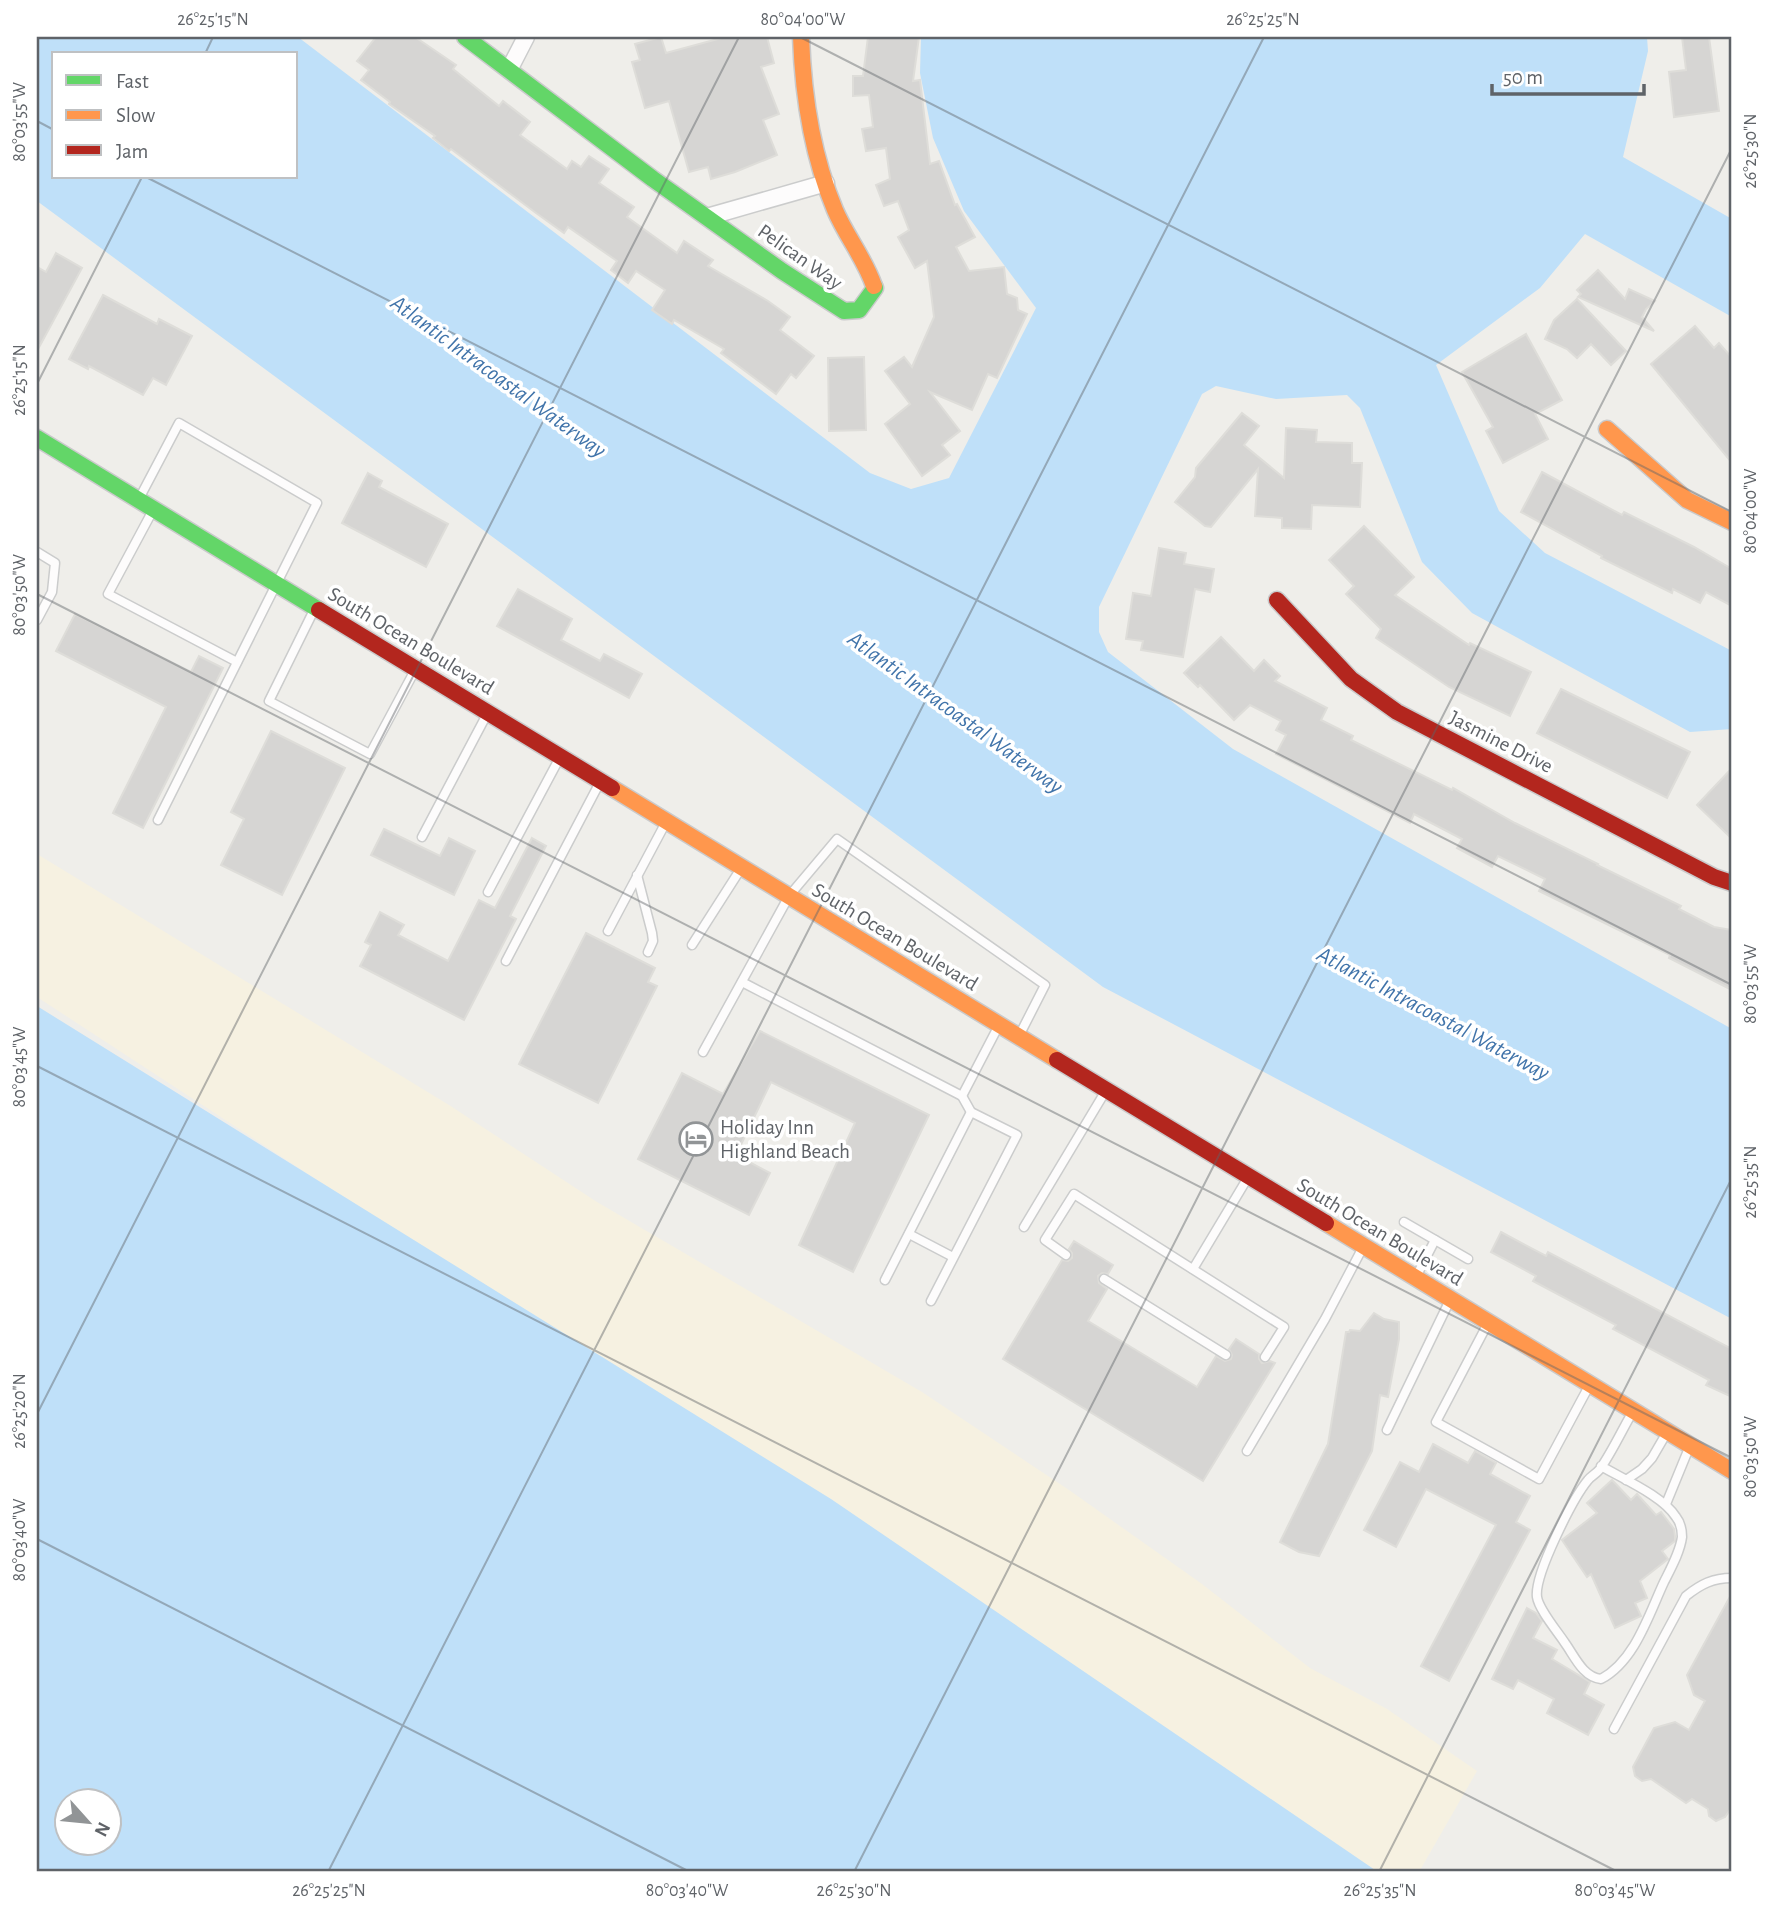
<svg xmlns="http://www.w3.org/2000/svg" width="1769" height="1909" viewBox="0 0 1769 1909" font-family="'Alegreya Sans',sans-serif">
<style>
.sand{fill:#f6f1e1}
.water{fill:#bfe0f9;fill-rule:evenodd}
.building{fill:#d6d5d3;stroke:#deddd9;stroke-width:2}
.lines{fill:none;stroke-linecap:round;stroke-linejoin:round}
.lane-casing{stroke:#cbcccc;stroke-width:11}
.street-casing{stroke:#cbcccc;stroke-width:19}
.fast-casing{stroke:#cacacb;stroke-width:19}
.slow-casing{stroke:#cacacb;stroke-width:19}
.jam-casing{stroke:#cacacb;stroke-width:19}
.lane{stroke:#fdfcfc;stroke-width:8}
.street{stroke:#fdfcfc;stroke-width:16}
.fast{stroke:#63d668;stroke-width:16}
.slow{stroke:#ff974d;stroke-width:16}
.jam{stroke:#b3261e;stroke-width:16}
.ticks{fill:none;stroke:#5f6368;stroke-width:2;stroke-opacity:0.45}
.labels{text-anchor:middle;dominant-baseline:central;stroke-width:7;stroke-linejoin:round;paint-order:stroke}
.street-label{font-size:21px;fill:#5f6368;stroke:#fff}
.poi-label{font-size:21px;fill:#5f6368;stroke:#fff;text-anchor:start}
.water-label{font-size:23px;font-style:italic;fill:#4174aa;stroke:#fff}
.neatline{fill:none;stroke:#5f6368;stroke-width:2.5}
.ticks-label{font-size:18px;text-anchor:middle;fill:#5f6368}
</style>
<rect width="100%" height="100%" fill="#efeeea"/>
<!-- sand -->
<path class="sand" d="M37,854L449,1105L597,1202L922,1392L1069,1490L1202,1584L1310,1668L1387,1709L1477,1771L1419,1872H1377L37,997Z"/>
<!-- water -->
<g class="water">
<path d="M37,37H298L870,473L911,489L949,478L1036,308L964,211L933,138L920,73L921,37H1647L1648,51L1623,157L1732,219V317L1585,234L1540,288L1436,365L1499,511L1545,553L1732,651V729L1690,732L1472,613L1422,562L1360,408L1347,395L1276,399L1216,386L1202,394L1099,607V632L1108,652L1233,749L1732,1029V1319L1103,987L37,201ZM54,54H296V177H54Z"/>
<path d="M37,1006L831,1499L1378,1872H37ZM66,1800H108V1842H66Z"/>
</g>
<!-- building -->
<g class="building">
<path d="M376,37H415L456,65L453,69L499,106L503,101L530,122L520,135L567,169L572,161L581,167L589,156L609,169L599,183L634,207L627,217L677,253L684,241L713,260L708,266L768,301L790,317L780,330L814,356L796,378L791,374L776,394L721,353L724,349L674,320L672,324L652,310L665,290L636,271L628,283L611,270L617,261L568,227L564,233L536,213L451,149L449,151L433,138L435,136L389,104L390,102L361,80L369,70L357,61Z"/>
<path d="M661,37L666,53L725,37H767L774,63L761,67L779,114L763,120L777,155L735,172L711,179L708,167L689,172L669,101L645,108L632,62L640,60L635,44Z"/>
<path d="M868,37H919L913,81L920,80L930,164L939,161L955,205L957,204L975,237L956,247L969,271L1004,267L1007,294L1017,298L1018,310L1027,314L997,378L988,374L972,410L930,392L960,431L942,445L950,455L922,476L885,424L910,404L885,371L904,357L912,367L934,317L927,261L915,268L898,237L909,230L898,201L884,206L876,185L890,179L886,148L866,151L862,129L873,127L869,95L853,96V76H863Z"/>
<path d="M1682,37H1709L1719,111L1674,117L1669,72L1686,70Z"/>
<path d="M56,253L82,268L37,351V267L46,272Z"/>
<path d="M1598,270L1625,299L1629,289L1655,301L1646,309L1642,317L1654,331L1578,297L1581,294L1577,290Z"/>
<path d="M103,295L157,324L159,319L192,336L166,385L153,378L143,395L89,366L88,369L69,359Z"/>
<path d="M1577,299L1626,351L1611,365L1591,344L1577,358L1567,349L1545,339L1554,320Z"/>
<path d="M1695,326L1714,348L1719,343L1732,358V463L1651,364Z"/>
<path d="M1526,334L1562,400L1535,414L1548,439L1503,463L1486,431L1493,427L1462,372Z"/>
<path d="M864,357L866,430L829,431L828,358Z"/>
<path d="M1242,413L1259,426L1244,445L1284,478L1286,428L1317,430L1316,442L1352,443V463H1362L1360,507L1312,505L1311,529L1282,528V518L1255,516L1258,469L1211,527L1205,526L1175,502L1195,477L1196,468Z"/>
<path d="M1542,472L1622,515L1624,512L1694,547L1732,569V606L1706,592L1700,603L1673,589L1672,593L1601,558L1602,556L1521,512Z"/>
<path d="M368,473L382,481L379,487L448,524L426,567L342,523Z"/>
<path d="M1364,526L1414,577L1395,595L1469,645L1470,643L1531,672L1510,716L1449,687L1376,638L1381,629L1346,594L1354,586L1329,560Z"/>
<path d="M1159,548L1186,553L1184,564L1214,569L1210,592L1195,589L1183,657L1141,650L1143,641L1126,639L1133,593L1151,596Z"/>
<path d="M518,589L572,619L561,640L600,661L604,654L642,674L629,698L497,626Z"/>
<path d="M75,614L191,672L199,656L223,668L143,828L113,813L166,707L56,651Z"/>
<path d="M1221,637L1254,671L1264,660L1280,676L1275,681L1327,708L1321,720L1353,736L1351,740L1452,790L1453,788L1515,823L1598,864L1597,865L1681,906L1679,909L1714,927L1732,930V990L1669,958L1670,955L1539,891L1545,879L1498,856L1492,867L1457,848L1462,839L1414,814L1410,823L1276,754L1286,735L1276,730L1281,721L1250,705L1234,720L1200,685L1198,687L1184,673Z"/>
<path d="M1561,689L1690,752L1667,798L1537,733Z"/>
<path d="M271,731L345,768L282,895L221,865L244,819L231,812Z"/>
<path d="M1732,768V839L1697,805Z"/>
<path d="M384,829L440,856L449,838L475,851L454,895L371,855Z"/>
<path d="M532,838L546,846L510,916L516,919L464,1020L360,966L371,945L365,942L380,912L404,925L398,935L448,961L479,900L495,908Z"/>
<path d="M586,933L655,968L648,982L657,986L598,1103L519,1064Z"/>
<path d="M760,1031L929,1115L853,1272L799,1245L855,1123L771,1082L736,1155L770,1173L749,1215L638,1159L682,1073L723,1094Z"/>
<path d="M1501,1232L1546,1256L1548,1252L1732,1349V1397L1706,1385L1709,1380L1613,1329L1616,1325L1533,1281L1536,1276L1491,1252Z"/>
<path d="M1074,1241L1113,1265L1108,1274L1102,1273L1098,1276L1099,1283L1107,1289L1088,1321L1197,1387L1216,1356L1225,1361L1231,1359L1232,1355L1229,1349L1236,1339L1259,1354V1359L1262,1363L1270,1361L1275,1363L1203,1481L1003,1359L1062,1260L1068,1261L1072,1258V1253L1069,1249Z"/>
<path d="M1374,1313L1384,1319L1399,1322V1339L1388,1397L1380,1395L1372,1451L1319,1556L1299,1552L1280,1542L1328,1444L1346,1332H1349L1350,1330L1360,1331Z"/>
<path d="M1433,1444L1468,1463L1475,1451L1496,1463L1490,1474L1530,1496L1516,1522L1530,1530L1449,1681L1421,1666L1496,1525L1426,1489L1396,1547L1364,1530L1400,1462L1419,1472Z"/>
<path d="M1612,1480L1631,1500L1637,1494L1656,1515L1661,1512L1674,1529L1675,1536V1541L1662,1551L1668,1559L1640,1581L1647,1598L1635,1603L1641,1616L1615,1628L1591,1574L1587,1577L1562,1540L1597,1513L1587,1503Z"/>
<path d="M1732,1593V1807L1725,1817L1716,1821L1709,1816L1708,1809L1692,1799L1686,1803L1651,1779L1642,1781L1635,1776L1633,1767L1654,1728L1675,1722L1689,1730L1705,1701L1694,1695L1687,1675Z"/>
<path d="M1527,1608L1536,1613L1542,1621L1533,1638L1557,1650L1552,1659L1590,1682L1584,1694L1604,1705L1588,1735L1547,1713L1554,1699L1518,1680L1513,1689L1492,1679Z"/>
</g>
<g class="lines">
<defs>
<g id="lane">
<path d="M140,497L179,423L317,503L158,820"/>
<path d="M152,512L108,594L237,662"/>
<path d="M37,552L55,563L52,592L37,620"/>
<path d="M314,610L269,701L370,754L414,672"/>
<path d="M422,837L486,716"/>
<path d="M637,875L652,933L653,941L648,952"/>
<path d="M488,892L559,759"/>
<path d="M608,931L665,824"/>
<path d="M692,945L740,870"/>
<path d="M506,961L599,784"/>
<path d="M742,982L962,1096L971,1112L1017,1135L931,1301"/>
<path d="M703,1052L789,896L837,839L1045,985L1020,1034"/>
<path d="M962,1096L998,1027"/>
<path d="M1404,1222L1468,1259"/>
<path d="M1024,1227L1105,1092"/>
<path d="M909,1234L953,1257"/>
<path d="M1066,1255L1045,1240L1074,1194L1284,1327L1265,1357"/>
<path d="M1193,1269L1247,1179"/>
<path d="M1417,1275L1435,1240"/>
<path d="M1104,1279L1226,1355"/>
<path d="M885,1280L971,1112"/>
<path d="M1487,1325L1436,1422L1539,1479L1589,1386"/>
<path d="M1387,1430L1449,1302"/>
<path d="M1247,1451L1325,1319L1362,1249"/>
<path d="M1601,1466C1623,1479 1663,1496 1676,1517C1680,1522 1682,1530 1682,1537C1680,1552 1671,1568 1664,1582C1649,1614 1635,1661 1601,1679C1583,1677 1575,1657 1565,1643C1558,1632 1539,1610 1537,1597C1534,1575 1573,1498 1588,1480C1591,1476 1596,1474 1600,1469C1612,1452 1621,1432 1632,1413"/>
<path d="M1626,1480L1642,1469L1652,1458L1666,1434"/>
<path d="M1666,1504L1689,1448"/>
<path d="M1614,1729L1686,1596C1701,1584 1713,1578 1732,1578"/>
</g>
<g id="street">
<path d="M509,70L526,37"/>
<path d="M707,217L826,183"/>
</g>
<g id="fast">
<path d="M465,37L653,179L782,271L844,311L859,310L875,288L874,286"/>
<path d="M37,438L319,610"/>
</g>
<g id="slow">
<path d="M801,37C803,95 812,155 835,210C846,236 865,259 874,286"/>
<path d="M1607,429L1687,500L1732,522"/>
<path d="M612,788L1057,1060"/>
<path d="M1326,1223L1732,1471"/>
</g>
<g id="jam">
<path d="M1277,600L1351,679L1397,712L1714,877L1732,883"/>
<path d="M319,610L612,788"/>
<path d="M1057,1060L1326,1223"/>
</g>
</defs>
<!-- lane casing -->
<use href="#lane" class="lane-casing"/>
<!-- street casing -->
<use href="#street" class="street-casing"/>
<!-- fast casing -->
<use href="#fast" class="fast-casing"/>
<!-- slow casing -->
<use href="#slow" class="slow-casing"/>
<!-- jam casing -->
<use href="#jam" class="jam-casing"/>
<!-- lane -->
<use href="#lane" class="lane"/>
<!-- street -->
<use href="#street" class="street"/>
<!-- fast -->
<use href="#fast" class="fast"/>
<!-- slow -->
<use href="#slow" class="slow"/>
<!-- jam -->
<use href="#jam" class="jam"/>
</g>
<!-- ticks -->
<path class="ticks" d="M800,37L1732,512M1727,37L1732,39M205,54L213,37M37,121L54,130M146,177L1732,985M37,384L142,177M37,594L1732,1458M37,1066L1618,1872M37,1414L739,37M37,1539L690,1872M328,1872L1264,37M854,1872L1732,148M1379,1872L1732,1178"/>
<!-- icons -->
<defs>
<symbol id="hotel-ring" viewBox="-11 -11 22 22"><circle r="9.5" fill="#fff" stroke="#919496" stroke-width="1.5"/><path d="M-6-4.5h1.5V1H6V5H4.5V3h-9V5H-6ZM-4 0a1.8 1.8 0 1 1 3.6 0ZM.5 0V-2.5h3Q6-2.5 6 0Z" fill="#919496"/></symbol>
</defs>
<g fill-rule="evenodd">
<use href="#hotel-ring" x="677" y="1120" width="38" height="38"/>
</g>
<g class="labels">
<!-- street labels -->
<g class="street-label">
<text transform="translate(800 257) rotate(35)">Pelican Way</text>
<text transform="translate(411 641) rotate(31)">South Ocean Boulevard</text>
<text transform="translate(1501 742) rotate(27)">Jasmine Drive</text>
<text transform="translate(895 937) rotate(31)">South Ocean Boulevard</text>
<text transform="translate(1380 1232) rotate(31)">South Ocean Boulevard</text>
</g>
<!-- poi labels -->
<g class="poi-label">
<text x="720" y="1127">Holiday Inn<tspan x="720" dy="24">Highland Beach</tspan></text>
</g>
<!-- water labels -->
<g class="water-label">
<text transform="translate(498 377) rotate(36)">Atlantic Intracoastal Waterway</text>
<text transform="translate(955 713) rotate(36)">Atlantic Intracoastal Waterway</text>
<text transform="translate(1433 1014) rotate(28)">Atlantic Intracoastal Waterway</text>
</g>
</g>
<!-- border -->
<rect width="1769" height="1909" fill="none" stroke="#ffffff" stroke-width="77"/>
<!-- legend -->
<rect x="52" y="52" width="245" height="126" fill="#ffffff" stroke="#bfc1c3" stroke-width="2"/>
<rect x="66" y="75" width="35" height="10" fill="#63d668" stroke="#bfc1c3" stroke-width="2"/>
<text x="116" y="88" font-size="21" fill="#5f6368">Fast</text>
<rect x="66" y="110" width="35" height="10" fill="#ff974d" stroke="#bfc1c3" stroke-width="2"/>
<text x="116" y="122" font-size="21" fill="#5f6368">Slow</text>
<rect x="66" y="145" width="35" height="10" fill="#b3261e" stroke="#bfc1c3" stroke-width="2"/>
<text x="116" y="158" font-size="21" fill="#5f6368">Jam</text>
<!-- north arrow -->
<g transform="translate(88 1822) rotate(117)"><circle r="33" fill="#ffffff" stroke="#bfc1c3" stroke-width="2"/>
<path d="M0-5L12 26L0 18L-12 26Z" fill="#919496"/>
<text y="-10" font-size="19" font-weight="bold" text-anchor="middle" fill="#5f6368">N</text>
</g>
<!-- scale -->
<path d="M1492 84v10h152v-10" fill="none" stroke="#5f6368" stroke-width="3.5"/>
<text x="1503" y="84" font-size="21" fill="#5f6368" stroke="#ffffff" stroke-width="5" paint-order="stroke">50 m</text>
<rect x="38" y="38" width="1692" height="1832" class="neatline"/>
<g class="ticks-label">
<text x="213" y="25">26°25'15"N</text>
<text x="803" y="25">80°04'00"W</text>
<text x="1263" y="25">26°25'25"N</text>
<text transform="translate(19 122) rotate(-90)" y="6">80°03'55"W</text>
<text transform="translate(1750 151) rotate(-90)" y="6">26°25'30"N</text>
<text transform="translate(19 380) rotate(-90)" y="6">26°25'15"N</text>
<text transform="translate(1750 511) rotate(-90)" y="6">80°04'00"W</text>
<text transform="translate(19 595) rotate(-90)" y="6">80°03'50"W</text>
<text transform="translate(1750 984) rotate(-90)" y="6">80°03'55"W</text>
<text transform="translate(19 1067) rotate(-90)" y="6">80°03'45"W</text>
<text transform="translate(1750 1182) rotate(-90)" y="6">26°25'35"N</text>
<text transform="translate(19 1411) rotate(-90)" y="6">26°25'20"N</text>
<text transform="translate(1750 1457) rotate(-90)" y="6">80°03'50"W</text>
<text transform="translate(19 1540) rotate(-90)" y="6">80°03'40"W</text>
<text x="329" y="1896">26°25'25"N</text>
<text x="687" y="1896">80°03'40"W</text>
<text x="854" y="1896">26°25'30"N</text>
<text x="1380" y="1896">26°25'35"N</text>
<text x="1615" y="1896">80°03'45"W</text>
</g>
</svg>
